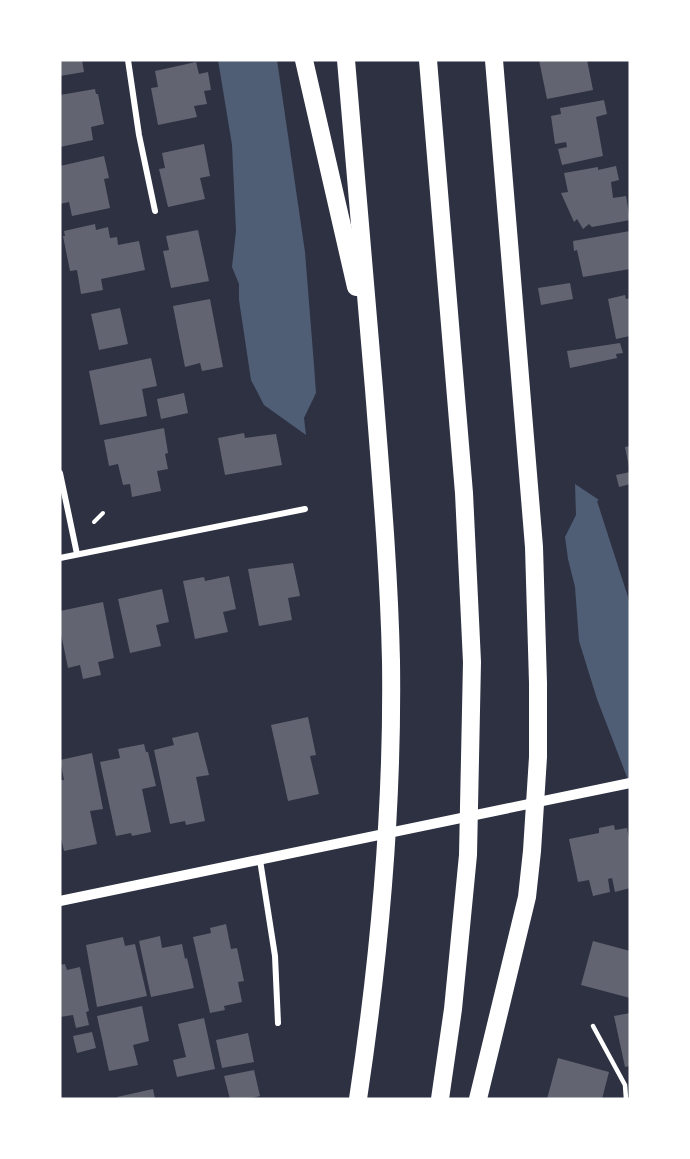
<svg xmlns="http://www.w3.org/2000/svg" width="690" height="1159" viewBox="0 0 690 1159" font-family="'Fira Sans Condensed',sans-serif">
<style>
.water{fill:#4f5d75}
.building{fill:#626471}
.lines{fill:none;stroke-linecap:round;stroke-linejoin:round}
.path{stroke:#fff;stroke-width:4}
.service{stroke:#fff;stroke-width:4.5}
.minor{stroke:#fff;stroke-width:6}
.tertiary{stroke:#fff;stroke-width:10}
.motorway{stroke:#fff;stroke-width:18}
</style>
<rect width="100%" height="100%" fill="#2d3142"/>
<!-- water -->
<g class="water">
<path d="M218,60H277L305,252L314,365L316,393L304,418L306,435L264,405L251,380L239,300V284L232,267L236,231L232,145Z"/>
<path d="M575,484L599,500L597,501L628,597L630,608V785L597,699L579,641L575,587L568,559L565,537L576,515Z"/>
</g>
<!-- building -->
<g class="building">
<path d="M60,60H82L84,72L60,76Z"/>
<path d="M539,60H587L593,90L547,99Z"/>
<path d="M196,62L199,74L208,72L211,90L204,91L207,104L194,106L197,117L158,125L151,88L158,87L155,71Z"/>
<path d="M95,89L96,94H98L104,124L91,127L93,140L60,147V95Z"/>
<path d="M604,100L607,114L596,117L603,156L562,165L558,149L567,147L566,142L555,144L551,116L561,114L560,108Z"/>
<path d="M204,144L210,176L200,178L205,199L168,207L159,169L165,168L162,153Z"/>
<path d="M104,156L109,178L104,179L110,208L72,216L69,202L60,204V166Z"/>
<path d="M616,166L619,180L611,182L613,198L626,196L630,220L592,227L589,224L583,229L577,219L574,222L561,193L568,192L564,173L598,167V170Z"/>
<path d="M95,224L96,230L108,227L110,238L117,237L118,245L139,241L145,270L101,279L103,290L81,294L77,270L70,271L63,236H65L64,231Z"/>
<path d="M198,230L209,281L171,288L163,251L169,250L166,236Z"/>
<path d="M630,231V269L583,277L577,250L574,251L573,241Z"/>
<path d="M570,283L573,299L541,305L538,288Z"/>
<path d="M625,295L626,299L630,298V336L616,339L608,299Z"/>
<path d="M210,299L223,367L202,371L200,363L185,367L173,306Z"/>
<path d="M120,308L128,344L99,350L91,314Z"/>
<path d="M620,343L623,353L616,354L617,358L570,368L567,351Z"/>
<path d="M151,358L157,386L142,389L147,416L100,425L89,371Z"/>
<path d="M184,393L188,413L161,419L157,399Z"/>
<path d="M164,428L168,453L165,454L168,469L157,471L161,491L132,497L130,484L123,485L118,464L109,466L104,440Z"/>
<path d="M244,433L245,438L276,434L282,465L225,475L218,438Z"/>
<path d="M630,446V467H629L625,447Z"/>
<path d="M630,472V484L619,487L616,475Z"/>
<path d="M293,563L300,596L288,598L292,620L259,626L248,569Z"/>
<path d="M229,576L236,609L223,612L228,632L195,639L183,581L204,577L205,581Z"/>
<path d="M162,589L169,622L156,625L161,646L130,653L118,599Z"/>
<path d="M103,602L114,658L98,662L101,675L83,679L80,665L68,668L60,629V611Z"/>
<path d="M308,717L316,755L310,756L319,794L288,801L271,725Z"/>
<path d="M198,732L209,775L196,777L205,821L186,825L185,821L170,824L154,750L174,745L172,738Z"/>
<path d="M144,744L146,752H148L156,786L142,789L151,832L132,836L131,833L116,836L100,762L120,758L118,749Z"/>
<path d="M92,753L103,809L90,811L97,844L64,851L60,834V780H64L60,760Z"/>
<path d="M614,825L615,830L627,828L630,843V888L615,892L612,878L608,879L610,892L593,896L589,880L578,882L569,839L599,833V828Z"/>
<path d="M226,924L231,949L237,948L244,981L238,982L242,1002L224,1006L225,1010L210,1013L193,937L211,933L210,928Z"/>
<path d="M160,936L162,948L182,944L185,959L187,958L194,988L151,997L139,941Z"/>
<path d="M123,937L125,946L135,944L147,996L97,1007L86,945Z"/>
<path d="M593,941L630,951V998L581,985Z"/>
<path d="M65,964L67,970L80,967L89,1011L86,1012L89,1025L76,1028L73,1015L60,1017V965Z"/>
<path d="M142,1006L149,1041L133,1045L138,1065L109,1071L97,1016Z"/>
<path d="M630,1013V1066L625,1067L614,1016Z"/>
<path d="M204,1018L215,1069L177,1077L173,1060L186,1057L178,1024Z"/>
<path d="M92,1032L96,1048L77,1053L73,1036Z"/>
<path d="M248,1033L254,1062L222,1068L216,1040Z"/>
<path d="M558,1058L609,1072L602,1099H547Z"/>
<path d="M254,1070L260,1096L247,1099H230L224,1076Z"/>
<path d="M153,1089L155,1099H118L117,1097Z"/>
</g>
<g class="lines">
<!-- path -->
<path class="path" d="M94,522L103,513"/>
<!-- service -->
<path class="service" d="M593,1026L625,1085L626,1099"/>
<!-- minor -->
<g class="minor">
<path d="M128,60L139,135L155,211"/>
<path d="M60,473L77,554"/>
<path d="M60,558L305,509"/>
<path d="M260,860L275,956L278,1023"/>
</g>
<!-- tertiary -->
<path class="tertiary" d="M60,901L630,783"/>
<!-- motorway -->
<g class="motorway">
<path d="M304,60L356,287"/>
<path d="M346,60C355,170 365,279 374,389C381,479 389,570 391,661C393,808 380,953 358,1099"/>
<path d="M428,60L464,493L472,662L468,855L453,1009L440,1099"/>
<path d="M478,1099L527,897L532,851L538,757V683L534,547L494,60"/>
</g>
</g>
<!-- border -->
<rect width="690" height="1159" fill="none" stroke="#ffffff" stroke-width="123"/>
</svg>
